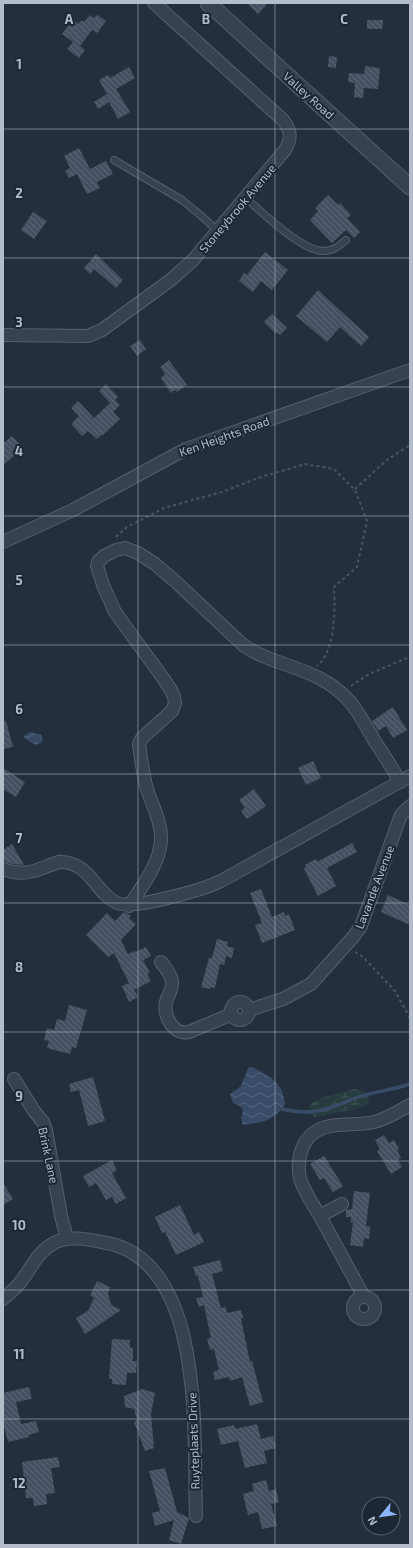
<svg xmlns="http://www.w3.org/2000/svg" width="413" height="1548" viewBox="0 0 413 1548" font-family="'Exo 2',sans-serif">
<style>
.wetland{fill:url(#wetland-marsh)}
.water{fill:url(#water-waves)}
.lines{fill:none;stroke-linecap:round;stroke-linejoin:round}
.stream{stroke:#394c67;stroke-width:3.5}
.building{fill:url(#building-back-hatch)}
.service-casing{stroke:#565f6c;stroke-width:8}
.minor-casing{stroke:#565f6c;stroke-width:14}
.tertiary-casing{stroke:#565f6c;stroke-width:17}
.path{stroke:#44595c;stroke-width:2;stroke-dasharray:3 3;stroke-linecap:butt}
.service{stroke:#38414e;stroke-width:6}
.minor{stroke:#38414e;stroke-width:12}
.tertiary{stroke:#38414e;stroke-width:15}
.grid{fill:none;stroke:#b4bcc9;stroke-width:1;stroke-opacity:0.55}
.labels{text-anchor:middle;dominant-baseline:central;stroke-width:4;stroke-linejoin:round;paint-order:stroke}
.street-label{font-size:12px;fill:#b4bcc9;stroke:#1d2633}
.grid-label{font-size:13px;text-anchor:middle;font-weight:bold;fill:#b4bcc9;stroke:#1d2633;stroke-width:4;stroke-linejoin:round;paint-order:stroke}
</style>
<defs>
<pattern id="wetland-marsh" width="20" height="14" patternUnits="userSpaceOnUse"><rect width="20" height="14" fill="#263c3f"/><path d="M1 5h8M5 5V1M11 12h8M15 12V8" fill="none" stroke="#435659"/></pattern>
<pattern id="water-waves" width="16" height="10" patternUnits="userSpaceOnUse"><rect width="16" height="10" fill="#394c67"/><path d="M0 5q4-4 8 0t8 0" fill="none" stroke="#53647b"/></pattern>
<pattern id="building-back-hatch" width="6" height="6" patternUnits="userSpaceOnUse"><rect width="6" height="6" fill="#455162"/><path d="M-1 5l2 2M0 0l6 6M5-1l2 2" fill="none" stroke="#5d6877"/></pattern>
</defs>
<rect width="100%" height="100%" fill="#242f3e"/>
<!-- wetland -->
<path class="wetland" d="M353,1089C363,1090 370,1094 369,1104L352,1110L338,1112L325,1116L315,1117L309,1114V1106C316,1097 342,1093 353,1089Z"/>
<!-- water -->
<g class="water">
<path d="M30,732L41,735L43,739L42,742L36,745L24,738V736Z"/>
<path d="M252,1067C270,1077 283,1082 285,1104C274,1122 262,1122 243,1125L241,1119L243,1110L241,1107L233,1103L230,1094L241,1086L248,1068Z"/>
</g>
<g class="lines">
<!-- stream -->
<path class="stream" d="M282,1109C294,1112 309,1113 322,1110C336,1107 350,1099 365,1095C380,1091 395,1089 410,1084"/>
</g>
<!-- building -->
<g class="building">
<path d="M247,3H268L258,14Z"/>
<path d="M90,15L94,18L97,15L106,21L97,33L92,30L80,46L85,50L79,58L67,49L73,42L62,34L73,20L78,24L82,20L84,22Z"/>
<path d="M367,20H383L382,29H367Z"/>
<path d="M329,56L337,57L336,68L328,67Z"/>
<path d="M365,66L380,68L378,89L364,88L363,98L354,97L355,83L348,82L349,73L364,74Z"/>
<path d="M129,67L135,78L116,89L130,112L118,119L109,102L98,109L94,102L107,94L99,80L108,75L110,78Z"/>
<path d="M79,148L90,169L106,161L113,174L97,182L100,188L87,194L77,174L69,178L65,171L70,168L64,156Z"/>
<path d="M328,195L338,205L340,203L351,215L347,218L360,232L354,238L346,230L332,243L310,220L318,211L315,208Z"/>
<path d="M33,212L47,221L34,239L21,230Z"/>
<path d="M265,252L288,270L272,290L261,281L253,292L239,281L244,273L247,275Z"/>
<path d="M96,254L123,280L116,288L94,269L90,274L84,268Z"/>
<path d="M318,290L369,337L361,346L340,327L327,342L296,316Z"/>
<path d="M272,314L287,328L280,335L277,332L276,334L264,322Z"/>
<path d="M140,340L146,349L137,356L130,346Z"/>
<path d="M169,360L187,385L177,392L175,390L171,393L161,378L165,374L160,367Z"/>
<path d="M106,384L118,397L115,400L120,405L113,412L120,419L102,436L101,435L97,439L88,431L82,436L71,424L79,416L71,408L78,401L94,418L110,403L99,391Z"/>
<path d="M12,436L20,445L12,451L15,455L3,465V440L5,442Z"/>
<path d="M393,707L407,730L393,738L386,726L378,731L372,721Z"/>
<path d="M3,721H6L13,747L3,749Z"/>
<path d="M313,761L321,778L306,785L298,768Z"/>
<path d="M3,768L25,782L16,797L3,789Z"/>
<path d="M254,789L266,806L247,819L241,811L245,808L239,800Z"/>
<path d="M352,843L357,852L327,868L336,886L318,896L304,869L306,867L305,865L316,859L317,862Z"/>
<path d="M12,844L24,865L13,864L5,862L3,858V850Z"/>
<path d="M261,889L272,917L284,912L285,916L289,914L295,930L262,943L255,925L262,923L250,893Z"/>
<path d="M388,895L410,905V925L381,912Z"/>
<path d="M124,912L131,916L129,918L136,924L121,940L128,954L134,951L135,952L146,947L151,956L143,960L150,973L147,974L151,981L134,990L138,997L129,1002L122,986L129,983L114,953L108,957L86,935L107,913L115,921Z"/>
<path d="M217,939L228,942L227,946L234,948L232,958L226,956L224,965L220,964L215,988L211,987L210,989L201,987L209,958H212Z"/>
<path d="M69,1005L87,1010L76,1048L72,1047L70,1054L47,1048L49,1041L44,1040L47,1028L54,1030L57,1019L65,1021Z"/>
<path d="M93,1077L105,1121L88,1126L79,1090L71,1092L69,1084Z"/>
<path d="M384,1135L389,1143L394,1140L399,1149L397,1150L401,1158L398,1160L402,1167L391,1174L377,1151L380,1149L375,1140Z"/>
<path d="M324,1156L343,1186L333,1192L324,1178L320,1180L310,1164Z"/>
<path d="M112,1160L117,1170L112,1173L126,1198L116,1204L112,1197L106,1200L96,1183L89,1187L83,1176Z"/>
<path d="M3,1183L13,1199L3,1205Z"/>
<path d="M354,1191L370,1193L366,1226L370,1227L369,1239L364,1238L363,1247L350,1245L353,1222H351V1217H346V1210L352,1209Z"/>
<path d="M180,1205L194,1235L199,1232L204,1242L176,1255L165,1232L162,1233L155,1217Z"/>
<path d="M220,1260L223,1271L212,1274L221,1308L226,1307L227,1313L241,1310L243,1318L241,1319L250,1362L252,1361L263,1402L250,1406L242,1377L230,1381L229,1377L215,1380L213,1372L219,1370L214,1349L210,1350L207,1339L211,1338L204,1305L199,1307L196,1298L203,1297L198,1276H196L193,1267Z"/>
<path d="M97,1281L110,1287L108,1293L111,1305L121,1310L85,1334L76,1318L88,1311L94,1298L90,1295Z"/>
<path d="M112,1339L130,1340V1348H133V1361H137L136,1373H127L126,1385L112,1384V1379H109Z"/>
<path d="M29,1387L32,1399L16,1402L21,1424L36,1421L39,1432L29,1435V1437L8,1442L3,1422V1393Z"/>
<path d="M142,1389L155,1393L151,1414L154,1448L145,1451L134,1422L137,1420L134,1409L125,1407L124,1396Z"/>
<path d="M257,1424L261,1439L273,1436L276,1448L264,1451L267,1463L245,1468L238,1441L221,1445L217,1429L234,1425L235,1429Z"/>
<path d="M58,1457L60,1467L51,1468L55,1493L46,1494L47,1504L34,1506L33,1498H26L22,1462Z"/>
<path d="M165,1468L177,1512L189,1518L181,1544L169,1540L174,1520L155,1526L152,1513L160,1511L149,1471Z"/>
<path d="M266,1480L269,1491L276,1489L279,1502L271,1504L277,1526L262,1529L258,1512L248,1515L243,1494L254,1491L252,1484Z"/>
</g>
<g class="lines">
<defs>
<g id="service">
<path d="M114,160L182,200L198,213L218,231"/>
<path d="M246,198C261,212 303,252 324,251C333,251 339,246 346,240"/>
</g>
<g id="minor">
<path d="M3,335L88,336L102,330L172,279L193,260L285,150C292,138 291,131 283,120L154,3"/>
<path d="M3,542L73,510L186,449L410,370"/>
<path d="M3,869C26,878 38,869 59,862C90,861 95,893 117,903C133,910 205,889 221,881L410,776"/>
<path d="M129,906C142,887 160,863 161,840C162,823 152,805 147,789C143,775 141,759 139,744L142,738L172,711L175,703L174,697L171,690L163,678L115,612L103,585L97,566L98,562L104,556L116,550L125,548L138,553L155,564L176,582L243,645C266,661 294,665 319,678C349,693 358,712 374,740C383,754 392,767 400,782"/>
<path d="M161,962C165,968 171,973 172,981C173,989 168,995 166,1002C163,1016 174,1036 189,1032L232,1014"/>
<circle cx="240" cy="1011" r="9"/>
<path d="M249,1010L283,999L311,984L354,936L361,926L398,823L401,815L410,806"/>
<path d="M14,1079L34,1111L43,1122L46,1130L61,1216L67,1238"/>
<path d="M342,1204L320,1216C306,1193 292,1176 302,1149C306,1138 312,1132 323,1128C339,1122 358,1126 374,1122C387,1119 399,1111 410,1105"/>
<path d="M320,1216L364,1297"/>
<circle cx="364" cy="1308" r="11"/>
<path d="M3,1299C8,1294 14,1290 19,1284C32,1268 36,1252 56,1242C71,1235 91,1240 107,1243C207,1263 193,1440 196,1516"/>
</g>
<path id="tertiary" d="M208,3L410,187"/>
</defs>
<!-- service casing -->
<use href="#service" class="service-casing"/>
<!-- minor casing -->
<use href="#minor" class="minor-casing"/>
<!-- tertiary casing -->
<use href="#tertiary" class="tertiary-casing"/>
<!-- path -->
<g class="path">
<path d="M355,489L387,460L410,445"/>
<path d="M116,537L127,527L164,508L222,492L258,478L305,464L334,469L355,490L367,521L357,567L334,587C335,610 336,650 317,666"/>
<path d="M351,686L369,674L410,657"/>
<path d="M355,952L363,957L395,991L410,1018"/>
</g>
<!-- service -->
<use href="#service" class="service"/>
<!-- minor -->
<use href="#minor" class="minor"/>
<!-- tertiary -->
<use href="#tertiary" class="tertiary"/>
</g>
<!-- grid -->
<path class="grid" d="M138,3V1545M275,3V1545M3,129H410M3,258H410M3,387H410M3,516H410M3,645H410M3,774H410M3,903H410M3,1032H410M3,1161H410M3,1290H410M3,1419H410"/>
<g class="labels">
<!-- street labels -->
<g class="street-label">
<text transform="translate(309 95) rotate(42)">Valley Road</text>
<text transform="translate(237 208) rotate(-50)">Stoneybrook Avenue</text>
<text transform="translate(224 436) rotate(-20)">Ken Heights Road</text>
<text transform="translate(374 887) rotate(-69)">Lavande Avenue</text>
<text transform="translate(49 1155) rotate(78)">Brink Lane</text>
<text transform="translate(193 1441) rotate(-92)">Ruyteplaats Drive</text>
</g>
</g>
<g class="grid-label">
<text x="69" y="24">A</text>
<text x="206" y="24">B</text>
<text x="344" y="24">C</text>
<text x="19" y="69">1</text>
<text x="19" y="198">2</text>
<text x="19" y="327">3</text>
<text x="19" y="456">4</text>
<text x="19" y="585">5</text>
<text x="19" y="714">6</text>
<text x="19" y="843">7</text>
<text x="19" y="972">8</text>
<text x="19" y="1101">9</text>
<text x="19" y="1230">10</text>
<text x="19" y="1359">11</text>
<text x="19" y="1488">12</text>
</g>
<!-- border -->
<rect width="413" height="1548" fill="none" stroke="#b4bcc9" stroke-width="8"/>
<!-- north arrow -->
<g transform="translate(381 1516) rotate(241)"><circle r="19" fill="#1d2633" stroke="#59626f"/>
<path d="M0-3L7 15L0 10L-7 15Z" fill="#8ab4f8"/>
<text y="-6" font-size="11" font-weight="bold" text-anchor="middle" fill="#b4bcc9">N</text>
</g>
</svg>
